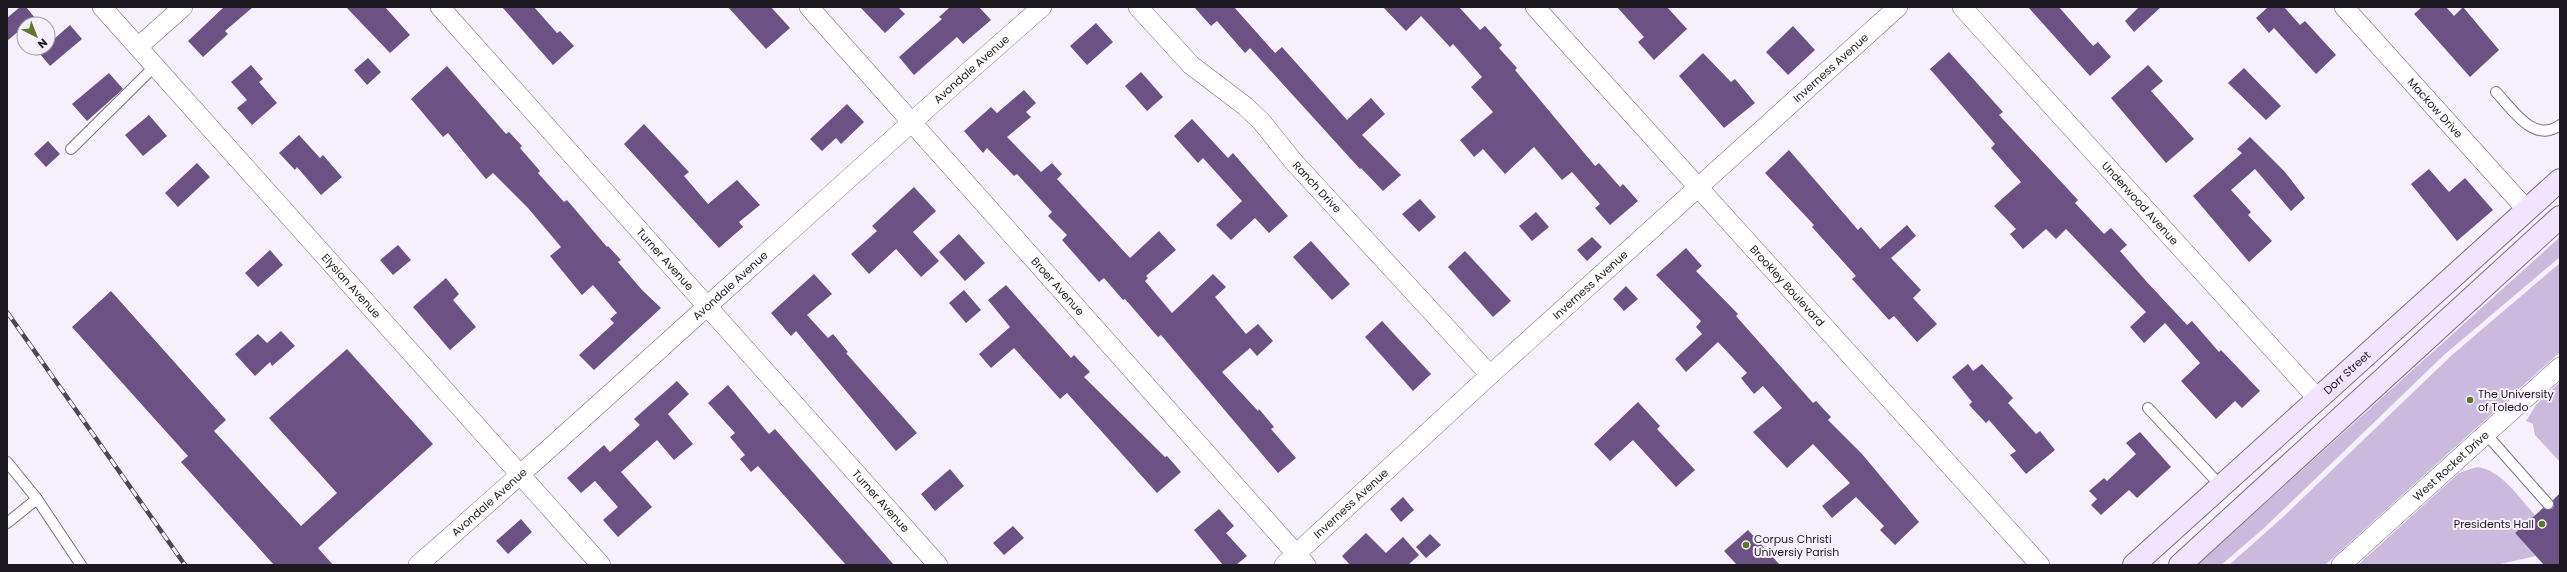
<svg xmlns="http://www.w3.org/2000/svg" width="2567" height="572" viewBox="0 0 2567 572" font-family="Poppins,sans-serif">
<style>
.green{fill:#cbb9de}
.building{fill:#6c5284}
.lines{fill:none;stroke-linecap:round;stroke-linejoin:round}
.service-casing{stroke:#7a7183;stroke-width:12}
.minor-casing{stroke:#7a7183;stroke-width:20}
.secondary-casing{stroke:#7a7183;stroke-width:24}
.service{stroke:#fff;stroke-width:10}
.minor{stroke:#fff;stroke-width:19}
.secondary{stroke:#f2e4fe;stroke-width:22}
.rail-casing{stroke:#4c4851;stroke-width:4.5}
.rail{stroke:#f6f0fd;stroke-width:3;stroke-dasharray:9;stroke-linecap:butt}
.poi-dot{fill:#5b782d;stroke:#f6f0fd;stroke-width:1.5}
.labels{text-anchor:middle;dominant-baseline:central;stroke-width:4;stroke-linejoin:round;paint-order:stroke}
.street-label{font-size:11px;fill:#1c1920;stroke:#f6f0fd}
.poi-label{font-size:11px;fill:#1c1920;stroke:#f6f0fd;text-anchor:start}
</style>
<rect width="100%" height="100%" fill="#f6f0fd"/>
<!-- green -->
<g class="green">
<path d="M2560,237V257L2445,354L2263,529L2221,565H2197Z"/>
<path d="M2560,263V352L2325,565H2229L2282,518L2452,355Z"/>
<path d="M2560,382V462L2535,435L2533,424L2526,421L2536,405Z"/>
<path d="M2477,467C2502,470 2519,498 2535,515L2515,533L2536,556L2495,565H2358L2459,473Z"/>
</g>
<!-- building -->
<g class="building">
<path d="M26,7L40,24H24V35L20,30L7,41V18L20,7Z"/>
<path d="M224,7H253L225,31L228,34L203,57L188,41Z"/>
<path d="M346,7H385L410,35L390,53Z"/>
<path d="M502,7H534L557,33L560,31L574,46L553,65Z"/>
<path d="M728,7H771L790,28L766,49Z"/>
<path d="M860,7H898L905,14L885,33Z"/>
<path d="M950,7H979L991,20L963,44L957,37L914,75L899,57L942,19L939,17Z"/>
<path d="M1194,7H1234L1275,53L1282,47L1347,120L1371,98L1385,114L1362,135L1401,175L1383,191L1361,168L1360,169L1250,48L1245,53L1217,21L1211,26Z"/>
<path d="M1383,7H1459L1480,30L1485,26L1502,45L1499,48L1517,68L1515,70L1595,166L1599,163L1620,187L1623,184L1638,201L1610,225L1595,208L1600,204L1572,172L1562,180L1534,147L1505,174L1483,149L1474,157L1460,140L1493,112L1471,87L1482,77L1453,44L1450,47L1421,16L1406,31Z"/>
<path d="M1617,7H1667L1687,29L1654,60L1638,42L1644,37Z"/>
<path d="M2028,7H2059L2093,46L2098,42L2111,57L2090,76Z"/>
<path d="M2139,7H2161L2134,32L2125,21Z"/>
<path d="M2268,7H2284L2300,25L2305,21L2336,55L2316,74L2274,28L2269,33L2256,18Z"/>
<path d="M2422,7H2446L2454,16L2463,7L2499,50L2470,77L2414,14Z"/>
<path d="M1096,23L1113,42L1087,65L1070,46Z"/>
<path d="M70,25L82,39L50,66L35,48H48V33L54,39Z"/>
<path d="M1793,26L1815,50L1788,75L1766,52Z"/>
<path d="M1949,52L2003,112L1999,115L2078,200L2075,203L2104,234L2111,228L2127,245L2120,251L2146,281L2187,325L2192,321L2219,352L2221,350L2260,391L2242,408L2235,401L2216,419L2181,381L2200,363L2165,323L2144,343L2130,327L2146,312L2066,229L2056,239L2046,229L2023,249L2010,234L2016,229L1994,206L2021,182L1991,148L1995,144L1930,69Z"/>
<path d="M1703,53L1731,82L1735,79L1755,103L1724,128L1679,76Z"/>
<path d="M368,58L381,72L367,85L354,70Z"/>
<path d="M251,65L263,79L259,82L277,103L252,125L237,108L247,100L231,82Z"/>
<path d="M2148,65L2163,81L2151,91L2194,139L2166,163L2111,98Z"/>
<path d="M447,66L506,134L509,132L522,146L520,148L540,171L538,173L564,202L567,200L607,247L608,246L621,260L618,262L642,290L661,308L594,370L579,355L614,323L610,319L617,313L593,285L582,295L550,256L561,247L528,208L493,173L486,179L448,133L443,137L411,99Z"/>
<path d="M2244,68L2281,106L2266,120L2228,83Z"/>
<path d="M1141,72L1163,97L1147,111L1125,86Z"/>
<path d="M109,73L123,89L87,121L72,104Z"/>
<path d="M1024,90L1036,103L1026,112L1031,117L1007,137L1041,172L1052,163L1062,174L1057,179L1130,258L1159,231L1176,250L1146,276L1148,278L1145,281L1172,313L1213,274L1226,287L1215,297L1246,334L1258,324L1273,341L1257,356L1250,348L1222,372L1258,411L1259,409L1274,427L1271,429L1296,458L1278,473L1161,335L1158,337L1125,299L1123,300L1104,278L1099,282L1062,240L1067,235L1048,216L1052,212L1017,174L1014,176L987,148L983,153L964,131L991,107L997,113Z"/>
<path d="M847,104L864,122L841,144L836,138L822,151L810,139Z"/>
<path d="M149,115L167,136L143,156L125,135Z"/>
<path d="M1192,119L1228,158L1233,153L1288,216L1269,233L1255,218L1231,240L1216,225L1242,201L1203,158L1198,163L1174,136Z"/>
<path d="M644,124L689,172L684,176L708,204L737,180L760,205L739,222L743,227L719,248L624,144Z"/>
<path d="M299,135L320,158L323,155L342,177L321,195L297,167L295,170L279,153Z"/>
<path d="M2250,137L2285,172L2305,198L2291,211L2255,169L2231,190L2251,212L2248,215L2272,241L2249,262L2193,196L2242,153L2237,149Z"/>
<path d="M48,141L60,154L46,167L34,154Z"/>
<path d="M1789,150L1858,230L1861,227L1880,249L1907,225L1916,236L1891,258L1921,290L1913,298L1937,324L1917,342L1894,316L1889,320L1852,279L1856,276L1812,227L1814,225L1765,173Z"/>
<path d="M197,163L210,177L178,207L165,193Z"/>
<path d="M2429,169L2449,192L2465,178L2493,210L2457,241L2411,184Z"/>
<path d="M914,187L936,211L913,232L939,261L921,277L896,249L869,274L851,254L877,231L872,226Z"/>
<path d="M1420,199L1436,217L1419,232L1402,214Z"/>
<path d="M1536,212L1549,227L1532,241L1519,226Z"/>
<path d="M959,234L985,263L965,281L939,252Z"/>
<path d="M1592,237L1602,247L1587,261L1577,250Z"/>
<path d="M1311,241L1350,284L1332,300L1293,257Z"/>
<path d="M398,245L411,260L393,275L380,260Z"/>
<path d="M1686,248L1702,266L1696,271L1738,314L1736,316L1813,403L1816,401L1831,417L1828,420L1862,454L1919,522L1895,545L1880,530L1884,526L1856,497L1832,518L1822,506L1850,483L1813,444L1787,468L1753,432L1782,408L1763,386L1754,394L1741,378L1747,373L1718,342L1686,372L1675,359L1702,334L1696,327L1701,321L1656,275Z"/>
<path d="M270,250L283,265L258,287L245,273Z"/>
<path d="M1465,251L1511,301L1493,317L1448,267Z"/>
<path d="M814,274L832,294L807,315L828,338L833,334L848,352L846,353L917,433L896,451L796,331L791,336L771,313Z"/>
<path d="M446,278L459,294L453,300L476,327L450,350L413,307Z"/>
<path d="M1006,285L1071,358L1074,355L1090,372L1084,377L1165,457L1167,456L1181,472L1157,493L1067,393L1060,399L1014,348L991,368L979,354L1010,327L988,300Z"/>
<path d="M1626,286L1638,299L1624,311L1613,299Z"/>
<path d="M964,290L981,310L966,323L949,303Z"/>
<path d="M111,291L226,420L214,431L301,526L337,493L269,418L347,349L433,444L318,548L333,565H274L181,462L188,456L72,327Z"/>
<path d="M1382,321L1431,374L1413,391L1365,337Z"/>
<path d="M281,331L295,346L272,366L270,362L255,376L235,354L258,334L267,343Z"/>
<path d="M1968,364L1973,371L1982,364L2013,398L2008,403L2036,434L2040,431L2055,450L2026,474L2010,455L2016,451L1989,420L1986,423L1969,405L1972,402L1952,377Z"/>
<path d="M677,381L689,394L668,414L693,444L674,460L657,440L621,472L652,507L618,537L603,520L618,507L595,481L581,493L567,478L604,445L610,452L640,425L634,419Z"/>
<path d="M728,385L769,434L775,429L894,565H846L758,466L751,472L740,459L745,455L730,437L735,433L708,403Z"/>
<path d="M1638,402L1660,426L1657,429L1695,470L1676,487L1633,440L1610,461L1594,444Z"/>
<path d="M2140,432L2171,467L2137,498L2129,490L2101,515L2091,505L2097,499L2089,491L2104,478L2107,481L2136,454L2126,443Z"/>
<path d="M950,469L964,486L935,511L921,494Z"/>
<path d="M2560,493V565H2544L2515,533L2543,508L2552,509L2554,506L2553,500Z"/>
<path d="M1403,497L1414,510L1401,522L1390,509Z"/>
<path d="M1219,509L1234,526L1226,533L1247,556L1236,565H1223L1194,530Z"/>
<path d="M521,519L532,532L508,554L496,541Z"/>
<path d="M1013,526L1024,538L1004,555L993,543Z"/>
<path d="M1748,530L1780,565H1737L1724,551Z"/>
<path d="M1366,533L1386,553L1403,537L1419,555L1408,565H1350L1342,556Z"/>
<path d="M1430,534L1441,545L1426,558L1416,547Z"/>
</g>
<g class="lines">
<defs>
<g id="service">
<path d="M2496,92C2513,110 2534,144 2560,125"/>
<path d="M71,149L155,66"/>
<path d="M2148,408L2221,486"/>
<path d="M2486,434L2548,504"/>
<path d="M7,462L37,499"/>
<path d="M7,523L37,499L81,565"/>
</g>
<g id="minor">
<path id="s1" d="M102,7L601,565"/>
<path id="s2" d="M440,7L938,565"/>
<path id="s3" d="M809,7L1306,565"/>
<path id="s4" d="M1138,7L1191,65L1245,106L1261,121L1293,161L1490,375"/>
<path id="s5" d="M1535,7L2040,565"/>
<path id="s6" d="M1962,7L2318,399"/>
<path id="s7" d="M2344,7L2527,210"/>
<path d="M138,47L183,7"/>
<path id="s8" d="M418,565C628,381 832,190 1042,7"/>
<path id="s9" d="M1284,565L1490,375L1898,7"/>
<path id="s10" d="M2341,565L2560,367"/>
</g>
<g id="secondary">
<path id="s11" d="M2134,565L2560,180"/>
<path d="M2180,565L2560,217"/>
</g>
</defs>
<!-- service casing -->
<use href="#service" class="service-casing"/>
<!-- minor casing -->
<use href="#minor" class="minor-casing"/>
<!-- secondary casing -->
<use href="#secondary" class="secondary-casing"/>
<!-- service -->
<use href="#service" class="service"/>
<!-- minor -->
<use href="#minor" class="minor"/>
<!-- secondary -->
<use href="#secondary" class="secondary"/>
<defs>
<path id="rail" d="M7,312L185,565"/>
</defs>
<!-- rail casing -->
<use href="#rail" class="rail-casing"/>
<!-- rail -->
<use href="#rail" class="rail"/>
</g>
<!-- markers -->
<g class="poi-dot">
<circle cx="2470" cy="400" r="4"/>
<circle cx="2542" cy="524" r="4"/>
<circle cx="1746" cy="545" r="4"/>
</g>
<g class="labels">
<!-- street labels -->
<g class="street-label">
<text stroke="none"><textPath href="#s9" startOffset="739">Inverness Avenue</textPath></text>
<text stroke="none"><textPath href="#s8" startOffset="743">Avondale Avenue</textPath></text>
<text stroke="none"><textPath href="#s7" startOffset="136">Mackow Drive</textPath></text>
<text stroke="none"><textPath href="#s4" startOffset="255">Ranch Drive</textPath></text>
<text stroke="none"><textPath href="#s6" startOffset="265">Underwood Avenue</textPath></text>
<text stroke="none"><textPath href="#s2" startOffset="338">Turner Avenue</textPath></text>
<text stroke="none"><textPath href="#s8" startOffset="419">Avondale Avenue</textPath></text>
<text stroke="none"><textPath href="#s9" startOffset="415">Inverness Avenue</textPath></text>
<text stroke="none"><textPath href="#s5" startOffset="376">Brookley Boulevard</textPath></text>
<text stroke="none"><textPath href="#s1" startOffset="374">Elysian Avenue</textPath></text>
<text stroke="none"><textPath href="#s3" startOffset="374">Broer Avenue</textPath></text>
<text stroke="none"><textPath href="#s11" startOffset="287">Dorr Street</textPath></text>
<text stroke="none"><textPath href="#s10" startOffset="148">West Rocket Drive</textPath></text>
<text stroke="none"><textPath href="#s2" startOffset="662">Turner Avenue</textPath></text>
<text stroke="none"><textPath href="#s8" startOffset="95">Avondale Avenue</textPath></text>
<text stroke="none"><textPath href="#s9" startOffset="91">Inverness Avenue</textPath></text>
</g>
<!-- poi labels -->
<g class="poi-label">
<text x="2478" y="394">The University<tspan x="2478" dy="13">of Toledo</tspan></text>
<text x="2534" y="524" text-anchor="end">Presidents Hall</text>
<text x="1754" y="539">Corpus Christi<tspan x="1754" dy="13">Universiy Parish</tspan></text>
</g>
</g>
<!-- border -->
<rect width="2567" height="572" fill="none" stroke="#1c1920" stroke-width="16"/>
<!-- north arrow -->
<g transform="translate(36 36) rotate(138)"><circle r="19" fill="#f6f0fd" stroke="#9f9aa5"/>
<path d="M0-3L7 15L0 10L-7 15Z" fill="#5b782d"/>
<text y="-6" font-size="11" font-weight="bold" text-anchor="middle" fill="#1c1920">N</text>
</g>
</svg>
